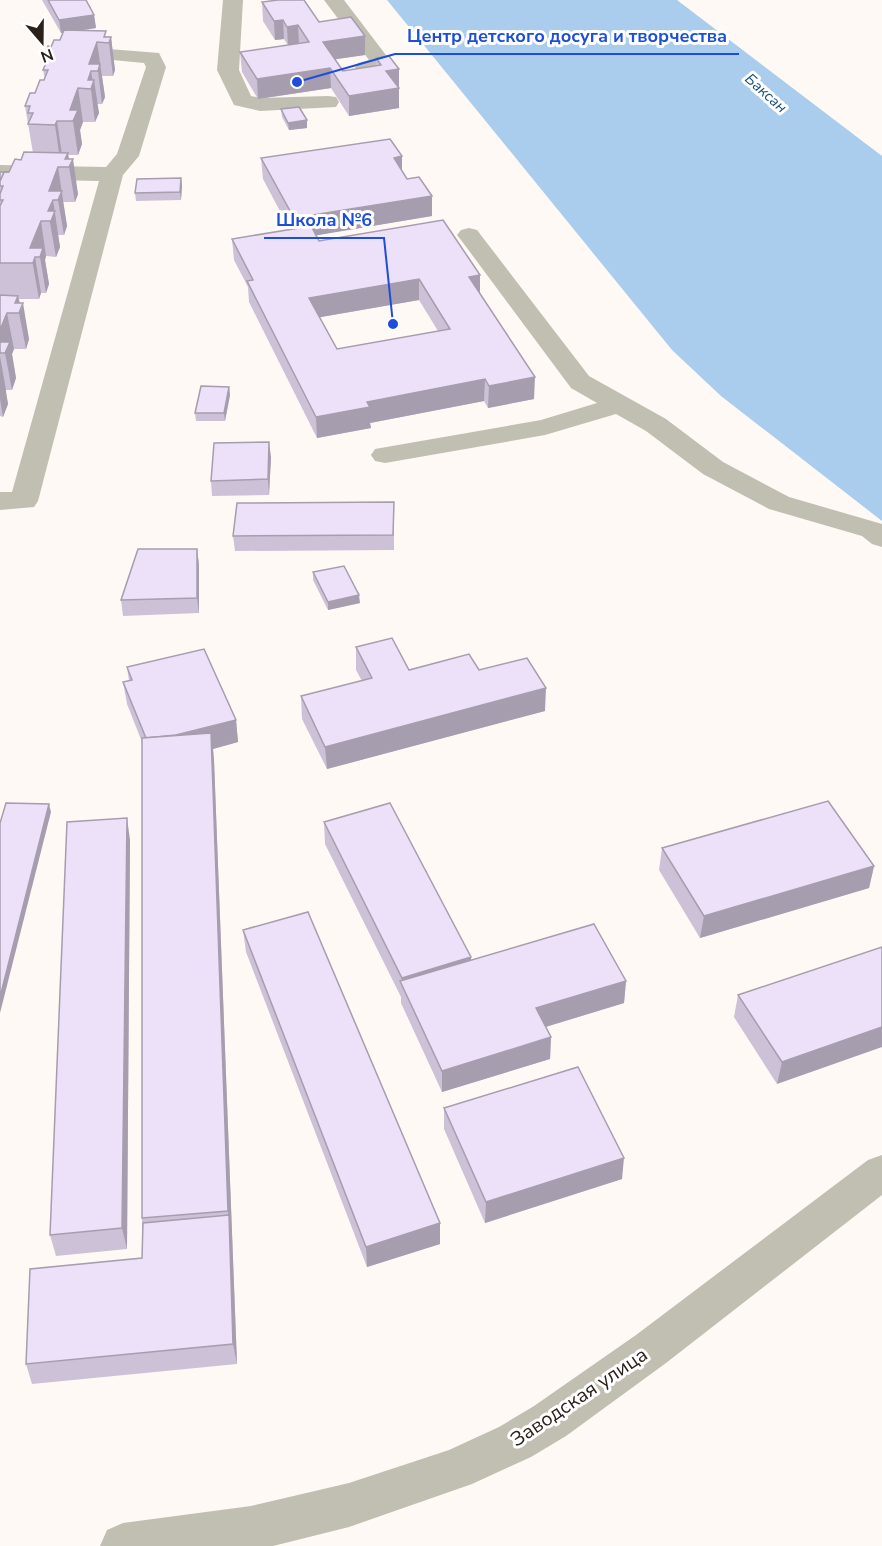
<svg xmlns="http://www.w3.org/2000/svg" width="882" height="1546" viewBox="0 0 882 1546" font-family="'Nunito Sans',sans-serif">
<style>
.water{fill:#aacdee}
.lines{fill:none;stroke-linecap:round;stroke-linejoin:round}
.minor{fill:#c1beb2;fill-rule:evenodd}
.wall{fill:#ccc1d6;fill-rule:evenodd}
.shaded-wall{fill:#a69dae}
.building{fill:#ede0f9;stroke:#a69dae;stroke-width:1.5;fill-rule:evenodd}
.labels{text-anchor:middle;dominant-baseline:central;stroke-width:6;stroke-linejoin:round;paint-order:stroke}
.far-water-label{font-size:15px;font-style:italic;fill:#194e78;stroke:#fff}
.near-street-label{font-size:20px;fill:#2a211b;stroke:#fff}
.leader{fill:none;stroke:#1d4ed8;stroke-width:2}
.callout-dot{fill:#1d4ed8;stroke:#fff;stroke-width:2}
.callout-label{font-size:18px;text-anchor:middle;font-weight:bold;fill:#1d4ed8;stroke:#fff;stroke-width:6;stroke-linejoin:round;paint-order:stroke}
</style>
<rect width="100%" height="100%" fill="#fef9f5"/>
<!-- water -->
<path class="water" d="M387,0H677L882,156V521L721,396L672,350Z"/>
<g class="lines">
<!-- minor -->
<g class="minor">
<path d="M223,0H243L239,70L251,96L261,98L328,96L336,97L339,102L336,107L260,111L234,105L217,70Z"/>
<path d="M324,0H344L392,63L389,67L365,73L358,71L355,67L358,63L369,60Z"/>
<path d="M109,49L159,53L166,67L139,156L123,175L38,501L34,507L0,510V492H12L99,181L0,179V165L106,167L117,154L146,67L144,63L102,59L99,55L102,51Z"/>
<path d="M469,228L477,230L589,376L666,419L723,462L789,497L882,524V547L872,544L862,536L769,509L703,474L646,431L616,414L545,435L385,463L375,461L371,455L375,449L541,420L597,403L571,388L461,240L457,235L461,230Z"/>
<path d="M882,1155V1195L666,1363L566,1436L531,1457L472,1484L349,1527L273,1546H100L107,1530L123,1523L251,1506L349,1483L449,1450L499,1427L534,1406L636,1335L868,1160Z"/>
</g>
</g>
<!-- wall -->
<g class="wall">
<path d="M42,0H86L94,15L96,28L80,31L111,37L115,70L113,76H102L105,97L102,104H97L99,113L95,122H83L80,130L82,144L78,155H68L78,194L75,202H63L67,226L64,235H58L60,247L56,257L46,256L45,260L49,284L46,293H41L39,299H19L29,339L26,349H14L12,354L16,378L12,390H6V392L8,404L3,417L0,416V172H9L21,160L33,153L25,106L45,79L43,70L45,67L44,58L51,47L60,40L63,33H61Z"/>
<path d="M262,2L319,22L365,36V55L335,59L343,71L376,66V58L399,69V108L349,116L331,88L258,99L242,72L240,52L288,45L284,39L275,40L263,21Z"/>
<path d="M281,109L307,128L289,130L282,117Z"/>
<path d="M261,158L402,171L407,179L432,196V216L316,235L319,241L480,293L534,399L488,408L484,401L370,423L371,428L317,438L249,302L248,287L234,260L232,239L290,230L263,179ZM419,300L438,331L337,349L320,317Z"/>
<path d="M181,178L182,186L181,200L136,201L135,193Z"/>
<path d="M229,387L230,395L225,421H196L195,413Z"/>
<path d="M271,457L269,495L212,496L211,481Z"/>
<path d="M394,518V550L235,551L233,536Z"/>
<path d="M197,549L199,565V613L123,616L121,600Z"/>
<path d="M313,572L360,603L328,610L313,580Z"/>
<path d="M356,647L409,670H479L545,711L327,769L302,719L301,696L362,681L356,670Z"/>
<path d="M127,667L236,720L238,742L213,749L214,760L237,1364L32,1384L26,1364L142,1258V742L127,704L123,682L129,681Z"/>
<path d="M324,822L471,957V960L626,981L624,1003L546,1027L551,1037L550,1059L442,1092L401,1003V997L325,844Z"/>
<path d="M130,840L127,1249L56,1256L50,1235Z"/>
<path d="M662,848L874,866L869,888L700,938L659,870Z"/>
<path d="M243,930L440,1223V1244L367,1267L246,952Z"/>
<path d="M882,947L777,1084L734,1017L738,995Z"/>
<path d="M444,1108L622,1179L485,1223L444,1129Z"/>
</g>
<!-- shaded-wall -->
<g class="shaded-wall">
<path d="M94,15L96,28L61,33L59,20Z"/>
<path d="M283,20L284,39L275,40L274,21Z"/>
<path d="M298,25L299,44L288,46L287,27Z"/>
<path d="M365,36V55L324,61L323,42Z"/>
<path d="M111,37L115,70L113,76L109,43Z"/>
<path d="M97,42L105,97L102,104L98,71H91L93,83L94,80L99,113L95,122L91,89L88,80L89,64Z"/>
<path d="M330,68L331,88L258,99L257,79Z"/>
<path d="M399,69V108L349,116V96L386,71Z"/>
<path d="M78,88L83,122L80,130L82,144L78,155L73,121L70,110Z"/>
<path d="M307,120V128L289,130L288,123Z"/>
<path d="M57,121L62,155L60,159L55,125Z"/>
<path d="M68,153L70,166L73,159L78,194L75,202L69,167L65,159Z"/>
<path d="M402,156V176L394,158Z"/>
<path d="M58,167L67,226L64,235L58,200H53L60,247L56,257L48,211L49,191Z"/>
<path d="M181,178L182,186L181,200L180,192Z"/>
<path d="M432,196V216L295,239L294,218Z"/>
<path d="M41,221L46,256L45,260L49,284L46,293L40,257H35L41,293L39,299L30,248Z"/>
<path d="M480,275V296L469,277Z"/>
<path d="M419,279V300L310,319L309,298Z"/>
<path d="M18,296L21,310L23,303L29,339L26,349L19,313L15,303Z"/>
<path d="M7,313L14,349L12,354L16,378L12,390L5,353H0V330Z"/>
<path d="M0,356L6,390V392L8,404L3,417L0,399Z"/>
<path d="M535,377L534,399L488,408L489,386Z"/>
<path d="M485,379L484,401L370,423L371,428L317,438L316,417L367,402Z"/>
<path d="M229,387L230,395L225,421L224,413Z"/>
<path d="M269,442L271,457L269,495L268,479Z"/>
<path d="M197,549L199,565V613L197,598Z"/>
<path d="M359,595L360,603L328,610V602Z"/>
<path d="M546,688L545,711L327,769L325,747Z"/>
<path d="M236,720L238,742L213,749L214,760L237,1364L233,1344L228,1211L148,743Z"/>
<path d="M49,804L51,812L0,1013V997Z"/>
<path d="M127,818L130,840L127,1249L122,1228Z"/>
<path d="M874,866L869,888L700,938L704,916Z"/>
<path d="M471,957V979L402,985V978Z"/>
<path d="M626,981L624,1003L535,1030L536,1008Z"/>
<path d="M882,1027V1047L777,1084L782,1062Z"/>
<path d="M551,1037L550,1059L442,1092V1071Z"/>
<path d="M624,1158L622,1179L485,1223L486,1202Z"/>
<path d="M440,1223V1244L367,1267L366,1247Z"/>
</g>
<!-- building -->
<g class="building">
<path d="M48,0H86L94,15L59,20Z"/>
<path d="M278,0H304L319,22L351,17L365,36L323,42L343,71L381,65L376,58L389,56L399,69L386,71L399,88L349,96L330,68L257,79L240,52L309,42L298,25L287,27L283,20L274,21L262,2Z"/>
<path d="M64,30L106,31L104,37H111L109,43L97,42L89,64H100L98,71H91L88,80H94L91,89L78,88L70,110H78L73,121H57L55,125L28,124L33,113H28L30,106H25L30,93H35L40,80H44L48,70H43L48,58H44L48,46L51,47L54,40H60Z"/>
<path d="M299,107L307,120L288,123L281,109Z"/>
<path d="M390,139L402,156L394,158L407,179L419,177L432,196L294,218L261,158Z"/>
<path d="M24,152L68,153L65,159H73L69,167H58L49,191H62L58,200H53L48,211H55L51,221H41L30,248H43L40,257H35L33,263H0V206L3,200H0V194L3,186H0V181L4,172H9L15,159L21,160Z"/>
<path d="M0,172H9H4L0,181Z"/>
<path d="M181,178L180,192L135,193L137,179Z"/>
<path d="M443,220L480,275L469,277L535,377L489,386L485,379L367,402L370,407L316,417L247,281L253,280L232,239L311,226L319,241ZM419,279L450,329L337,349L309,298Z"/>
<path d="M0,295L18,296L15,303H23L19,313H7L0,330Z"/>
<path d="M0,342H10L5,353H0Z"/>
<path d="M201,386L229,387L224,413H195Z"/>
<path d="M269,442L268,479L211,481L214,443Z"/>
<path d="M394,502L393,535L233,536L237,503Z"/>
<path d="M138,549H197V598L121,600Z"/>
<path d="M344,566L359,595L328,602L313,572Z"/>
<path d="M392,638L409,670L469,654L479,670L527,658L546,688L325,747L301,696L372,678L356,647Z"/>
<path d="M204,649L236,720L176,735L146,738L123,682L132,680L127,667Z"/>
<path d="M211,733L228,1211L142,1218V738Z"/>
<path d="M828,801L874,866L704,916L662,848Z"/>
<path d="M6,803L49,804L0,997V823Z"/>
<path d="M390,803L471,957L402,978L324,822Z"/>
<path d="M127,818L122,1228L50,1235L67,822Z"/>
<path d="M308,912L440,1223L366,1247L243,930Z"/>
<path d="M594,924L626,981L536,1008L551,1037L442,1071L400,981Z"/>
<path d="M882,947V1027L782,1062L738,995Z"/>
<path d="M578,1067L624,1158L486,1202L444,1108Z"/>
<path d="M229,1215L233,1344L26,1364L30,1269L142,1258L143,1223Z"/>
</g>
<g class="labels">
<!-- far-water labels -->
<g class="far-water-label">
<text transform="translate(766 93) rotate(42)">Баксан</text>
</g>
<!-- near-street labels -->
<g class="near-street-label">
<text transform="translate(579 1397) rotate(-34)">Заводская улица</text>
</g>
</g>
<!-- callouts -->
<path class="leader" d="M297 82L395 54H739M393 324L384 238H264"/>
<g class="callout-dot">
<circle cx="297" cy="82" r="6"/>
<circle cx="393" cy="324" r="6"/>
</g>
<g class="callout-label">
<text x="567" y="42">Центр детского досуга и творчества</text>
<text x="324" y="226">Школа №6</text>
</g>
<!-- north arrow -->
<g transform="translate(42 42) rotate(160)" stroke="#ffffff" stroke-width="4.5" paint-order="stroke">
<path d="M0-4.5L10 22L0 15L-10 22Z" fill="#2a211b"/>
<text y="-9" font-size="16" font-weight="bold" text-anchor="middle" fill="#2a211b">N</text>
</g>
</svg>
